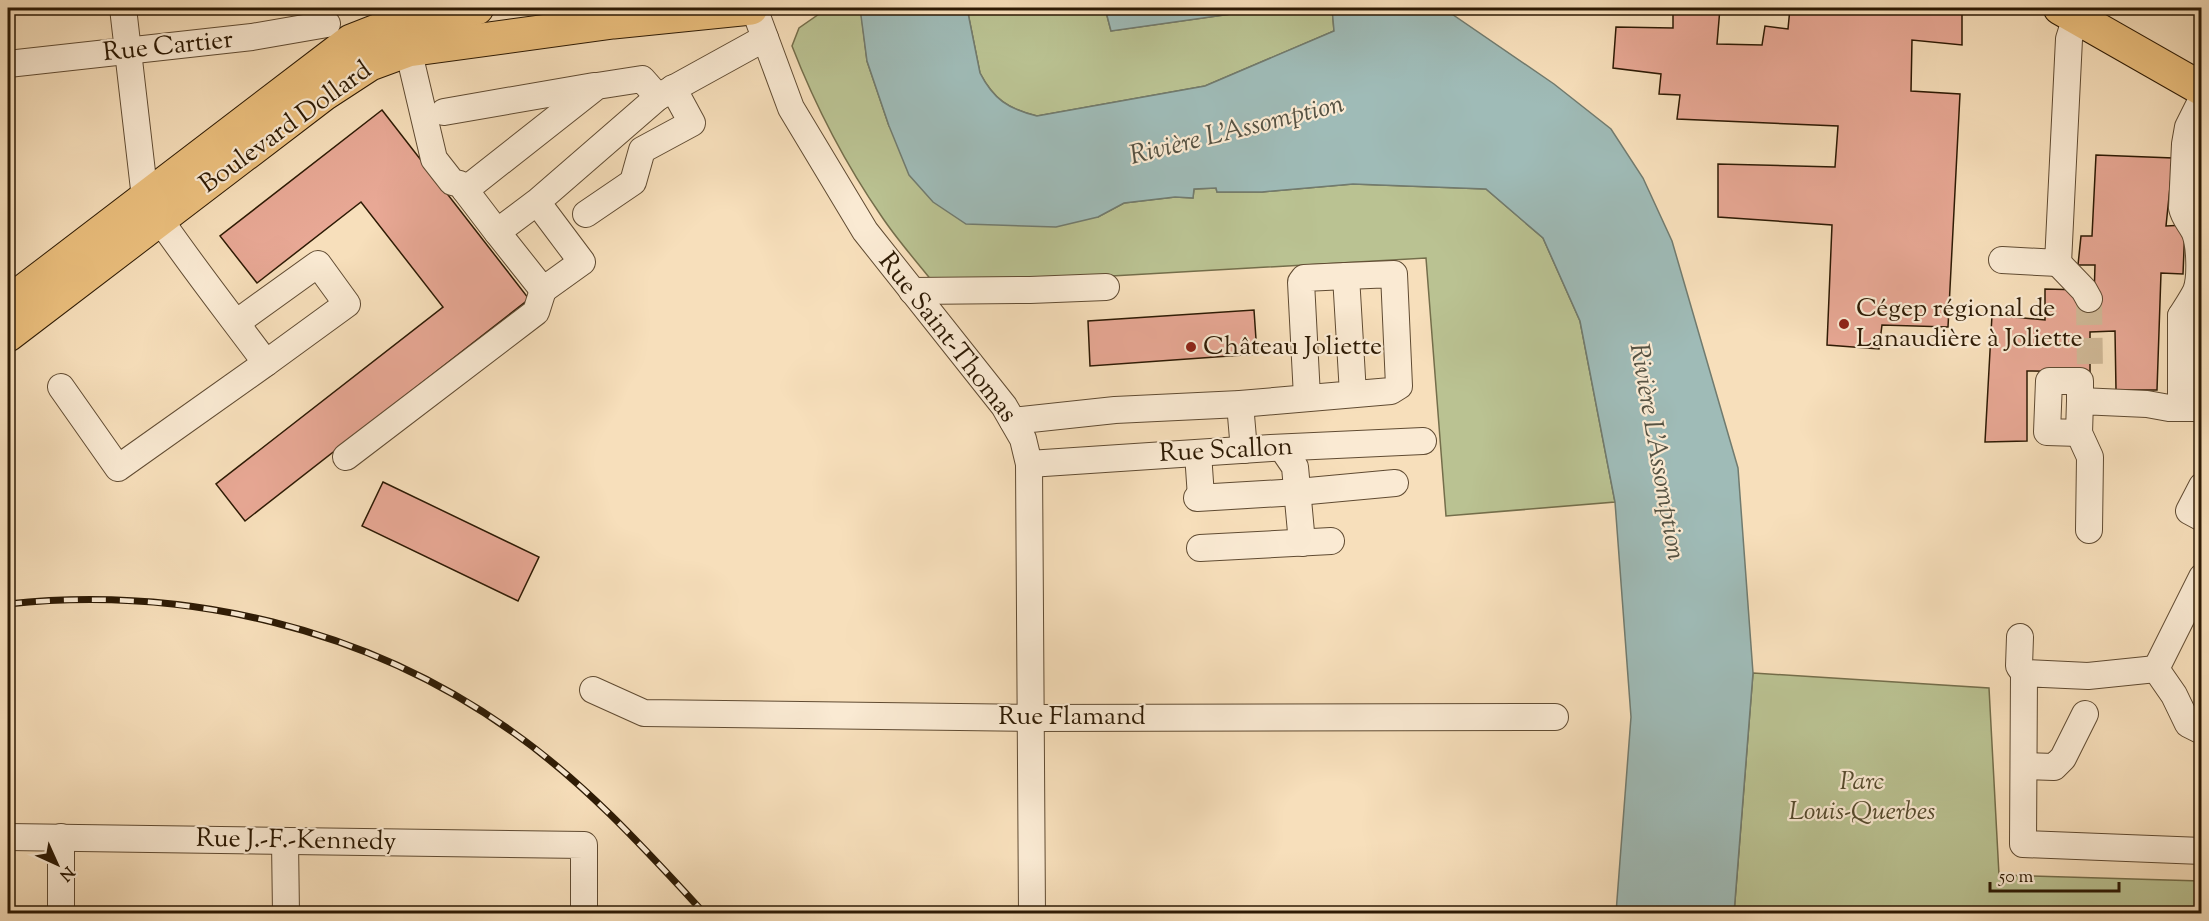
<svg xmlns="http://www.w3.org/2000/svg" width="2209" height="921" viewBox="0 0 2209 921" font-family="'Sorts Mill Goudy',serif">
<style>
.green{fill:#bac292;stroke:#746e4b;stroke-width:1.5}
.water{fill:#9fbbb7;stroke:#717b6f;stroke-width:1.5}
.building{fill:#e8a895;stroke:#2d1a04;stroke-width:1.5}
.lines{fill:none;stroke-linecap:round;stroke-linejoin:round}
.minor-tunnel{stroke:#cfb896;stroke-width:26;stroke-dasharray:26 13;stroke-linecap:butt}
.minor-casing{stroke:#604b32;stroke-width:28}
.major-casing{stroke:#2d1a04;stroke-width:35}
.minor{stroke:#faead3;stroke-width:26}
.major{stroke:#ecc07e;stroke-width:33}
.rail-casing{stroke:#2d1a04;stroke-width:7}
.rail{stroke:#faead3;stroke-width:4.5;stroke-dasharray:14;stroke-linecap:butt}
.poi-dot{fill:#8f2418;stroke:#faead3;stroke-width:2}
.labels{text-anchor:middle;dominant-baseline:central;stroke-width:4.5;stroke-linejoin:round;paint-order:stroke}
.street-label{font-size:26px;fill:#2d1a04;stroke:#faead3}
.poi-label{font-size:26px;fill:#2d1a04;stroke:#faead3;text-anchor:start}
.park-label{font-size:26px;font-style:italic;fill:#574c2f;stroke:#faead3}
.water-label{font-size:27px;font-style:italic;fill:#555243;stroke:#faead3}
</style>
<rect width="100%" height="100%" fill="#f7dfbb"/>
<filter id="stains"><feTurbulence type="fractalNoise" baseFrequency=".00333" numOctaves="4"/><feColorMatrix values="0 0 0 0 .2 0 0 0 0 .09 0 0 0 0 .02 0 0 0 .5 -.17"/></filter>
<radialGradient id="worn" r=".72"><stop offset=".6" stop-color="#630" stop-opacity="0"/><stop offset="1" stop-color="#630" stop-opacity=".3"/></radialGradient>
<!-- green -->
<g class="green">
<path d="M967,8H1105L1111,31L1273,8H1332L1334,31L1205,86L1037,116C1008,109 994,99 980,73Z"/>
<path d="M822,12H861L867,61L889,126L1098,217L1124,203L1175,197L1193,198L1194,189L1216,188L1217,192H1262L1353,184L1486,189L1543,238L1580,321L1615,502L1446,516L1426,258L936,286C918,263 898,241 882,217C846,165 815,105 792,46L799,28Z"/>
<path d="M1753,673L1989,688L1999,875L2201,881V913L1734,914Z"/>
</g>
<!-- water -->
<g class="water">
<path d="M860,8H967L980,73C993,99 1008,109 1037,116L1205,86L1334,31L1332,8H1443L1554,84L1611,129L1643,178L1672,241L1738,468L1753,673L1734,913H1616L1631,717L1615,502L1580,321L1543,238L1486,189L1353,184L1262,192H1217L1216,188L1194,189L1193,198L1175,197L1124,203L1098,217L1056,227L966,224L933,202L909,175L889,126L867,61Z"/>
<path d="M1105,8H1273L1111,31Z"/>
</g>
<!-- building -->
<g class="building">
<path d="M1673,8H1720L1717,44L1762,45L1765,26L1788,29L1790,8H1962V45L1912,40L1911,91L1960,94L1948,327L1882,325L1879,349L1827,345L1832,225L1718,217V164L1835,167L1838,126L1677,119L1680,95L1659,94L1661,74L1613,68L1616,27L1673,28Z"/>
<path d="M382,110L529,299L245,521L216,484L443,307L361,202L257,283L220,236Z"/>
<path d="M2096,155L2173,158L2166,226L2185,225L2183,274L2161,273L2157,390H2116L2115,331L2090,332V372L2027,371V441L1985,442L1992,315L2045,320V289L2084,290L2094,299L2095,265H2078L2081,236H2092Z"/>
<path d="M1254,310L1257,354L1090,366L1088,321Z"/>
<path d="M383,482L539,557L518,601L362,526Z"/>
</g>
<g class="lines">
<!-- minor-tunnel -->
<path class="minor-tunnel" d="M2089,299L2090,372"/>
<defs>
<g id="minor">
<path d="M123,8L145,198C183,255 225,308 266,363L347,304L318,264L236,323"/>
<path d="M754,8L791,108L865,231L1004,406L1023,439L1029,464L1032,914"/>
<path d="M404,32L434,159L452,182L460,184L465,190"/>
<path d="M8,64L252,37L327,24"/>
<path d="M444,112L594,86"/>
<path d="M537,202L582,262L543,290L497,232L537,202L658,97L765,38"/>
<path d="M586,214L633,182L642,150L692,123L673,88"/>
<path d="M497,232L465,190L597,86L642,79L658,97"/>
<path d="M2002,260L2058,263L2069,39L2076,17"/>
<path d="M2058,263L2084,290L2089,299"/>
<path d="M912,291L1030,290L1106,287"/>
<path d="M2181,316C2186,308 2192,299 2196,291C2201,278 2200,246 2195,233C2191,224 2184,218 2182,208L2185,144L2188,127L2202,99"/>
<path d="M61,387L118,468L266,363"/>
<path d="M1307,397L1301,282L1304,278L1346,276"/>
<path d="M1240,404L1244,450"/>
<path d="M2181,408V316H2198"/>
<path d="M1013,421L1115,410L1240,404L1391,391L1399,386L1394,274L1346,276L1353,394"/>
<path d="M2079,433L2047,432L2049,381H2080V401"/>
<path d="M1282,448L1295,467L1302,543"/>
<path d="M1198,453L1201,497"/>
<path d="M346,457L536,312L543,290"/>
<path d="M1029,464L1271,448L1423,441"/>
<path d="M2202,486L2189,511L2202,518"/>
<path d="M1197,498L1298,492L1395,483"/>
<path d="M2089,530L2090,457L2079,433L2080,401L2147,404L2169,408H2202"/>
<path d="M1200,548L1331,541"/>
<path d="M2020,637L2019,666L2024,673"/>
<path d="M2156,669L2088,676L2024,673L2023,844L2202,851"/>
<path d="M2156,669L2202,577"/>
<path d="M2156,669L2174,695L2188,724L2202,731"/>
<path d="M593,690L644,713L1031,718L1555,717"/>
<path d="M2024,766L2054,767L2063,758L2085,714"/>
<path d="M8,837L584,845V914"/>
<path d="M285,841L286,914"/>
<path d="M61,914V837"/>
</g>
<g id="major">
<path d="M2060,8L2202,89"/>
<path d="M8,303L351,41L402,21L477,8"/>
<path d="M8,335L324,94L370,64L408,50L613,22L751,8"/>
</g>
</defs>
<!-- minor casing -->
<use href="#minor" class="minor-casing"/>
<!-- major casing -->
<use href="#major" class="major-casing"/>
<!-- minor -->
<use href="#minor" class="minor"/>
<!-- major -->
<use href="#major" class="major"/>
<defs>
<path id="rail" d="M8,604C185,585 368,628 514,733C586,784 645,849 705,914"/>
</defs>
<!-- rail casing -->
<use href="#rail" class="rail-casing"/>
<!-- rail -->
<use href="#rail" class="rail"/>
</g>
<!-- markers -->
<g class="poi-dot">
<circle cx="1844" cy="324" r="6"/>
<circle cx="1191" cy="347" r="6"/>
</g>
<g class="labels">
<!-- street labels -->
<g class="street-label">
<text transform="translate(168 47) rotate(-6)">Rue Cartier</text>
<text transform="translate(286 128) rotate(-36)">Boulevard Dollard</text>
<text transform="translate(947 338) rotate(52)">Rue Saint-Thomas</text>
<text transform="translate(1226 451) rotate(-3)">Rue Scallon</text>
<text x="1072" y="717">Rue Flamand</text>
<text transform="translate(296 841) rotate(1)">Rue J.-F.-Kennedy</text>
</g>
<!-- poi labels -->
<g class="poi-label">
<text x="1856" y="309">Cégep régional de<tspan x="1856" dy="30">Lanaudière à Joliette</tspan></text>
<text x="1203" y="347">Château Joliette</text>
</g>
<!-- park labels -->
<g class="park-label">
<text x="1862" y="782">Parc<tspan x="1862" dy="30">Louis-Querbes</tspan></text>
</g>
<!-- water labels -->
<g class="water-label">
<text transform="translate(1237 131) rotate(-14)">Rivière L'Assomption</text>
<text transform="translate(1656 452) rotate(80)">Rivière L'Assomption</text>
</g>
</g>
<!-- margin -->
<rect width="2209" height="921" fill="none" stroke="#f7dfbb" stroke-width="30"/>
<rect x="9" y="9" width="2191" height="903" fill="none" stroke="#2d1a04" stroke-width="3"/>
<rect x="15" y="15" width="2179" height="891" fill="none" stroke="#2d1a04" stroke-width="1.5"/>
<!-- north arrow -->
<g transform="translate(57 864) rotate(135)" stroke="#faead3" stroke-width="4.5" paint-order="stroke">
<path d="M0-4.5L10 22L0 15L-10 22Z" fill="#2d1a04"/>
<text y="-9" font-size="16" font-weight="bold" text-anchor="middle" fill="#2d1a04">N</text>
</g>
<!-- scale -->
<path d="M1990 882v9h129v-9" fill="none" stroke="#2d1a04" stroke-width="3"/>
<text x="1999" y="882" font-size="18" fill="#2d1a04" stroke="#faead3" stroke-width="4.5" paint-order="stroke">50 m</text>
<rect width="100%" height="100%" filter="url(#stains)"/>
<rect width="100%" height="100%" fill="url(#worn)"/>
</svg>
